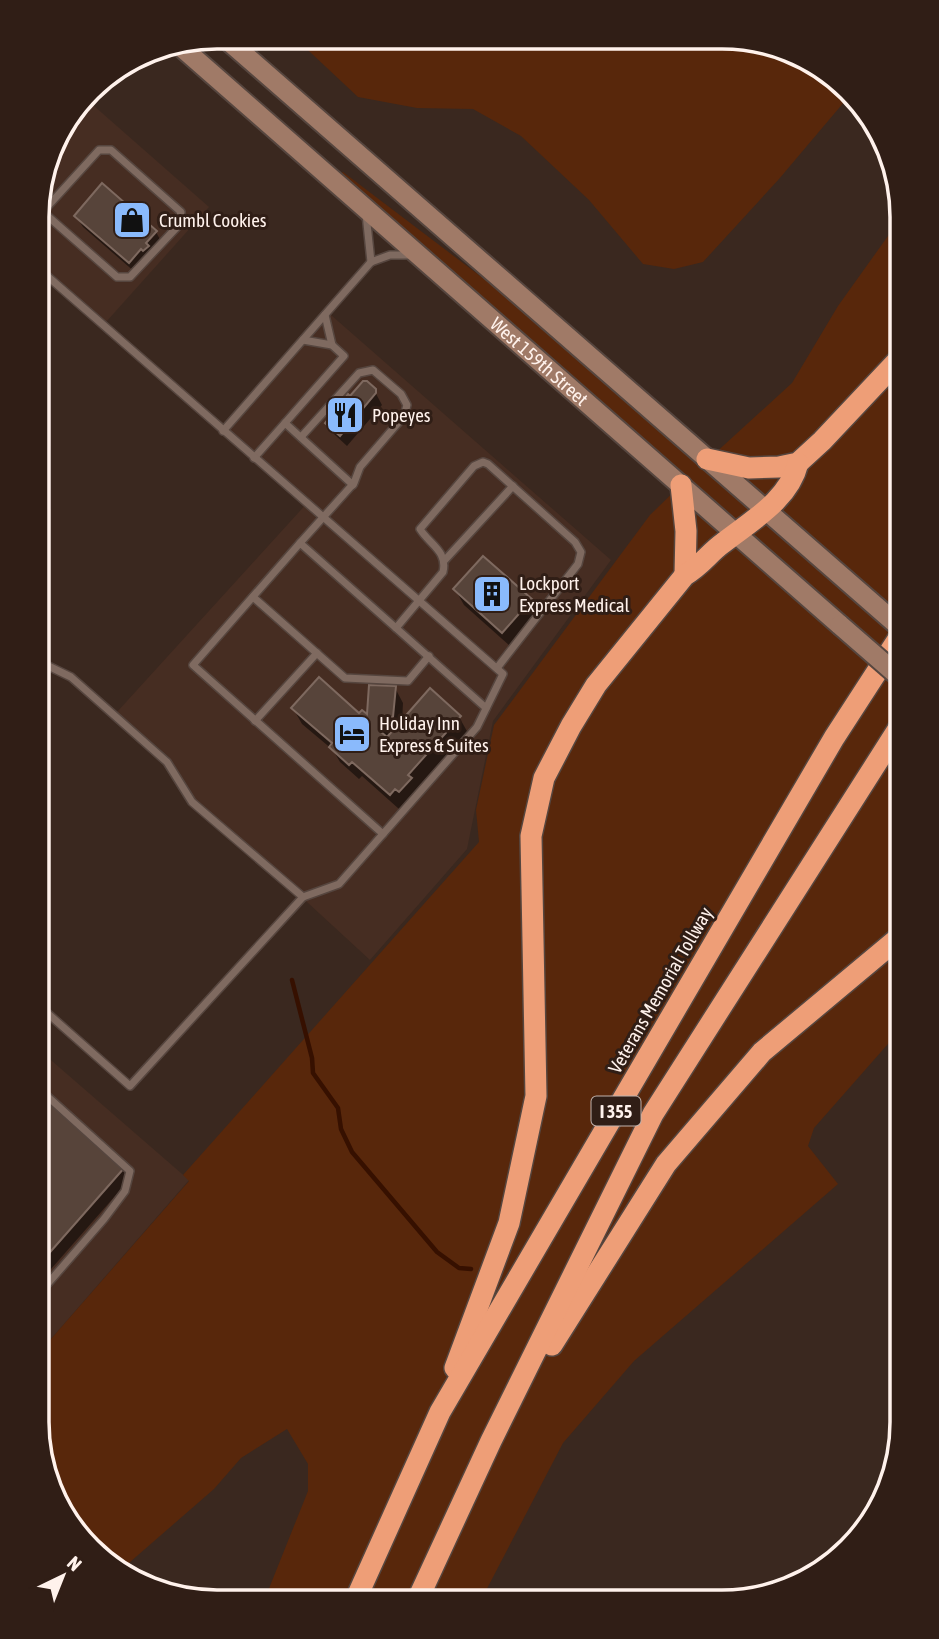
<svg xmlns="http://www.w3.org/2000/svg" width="939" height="1639" viewBox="0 0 939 1639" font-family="'Asap Condensed',sans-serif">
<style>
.built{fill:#462d22}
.green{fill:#58270b}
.shadow{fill:#0007}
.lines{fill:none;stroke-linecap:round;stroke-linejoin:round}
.stream{stroke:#361000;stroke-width:4.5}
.building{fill:#57443a;stroke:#7e695f;stroke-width:2}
.service-casing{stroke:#56463f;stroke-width:10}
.secondary-casing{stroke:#56463f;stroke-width:23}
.motorway-casing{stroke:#56463f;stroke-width:24}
.service{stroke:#7f6a60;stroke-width:7}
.secondary{stroke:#a07a67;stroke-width:19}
.motorway{stroke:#ee9e77;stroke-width:21}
.secondary-bridge-casing{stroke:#56463f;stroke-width:23;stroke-linecap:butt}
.secondary-bridge{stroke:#a07a67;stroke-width:19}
.labels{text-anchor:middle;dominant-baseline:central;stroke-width:6;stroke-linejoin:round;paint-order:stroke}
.shield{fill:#301e16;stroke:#c1b2ac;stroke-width:2}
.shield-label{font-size:18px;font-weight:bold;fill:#fff2ec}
.poi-label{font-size:19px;fill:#fff2ec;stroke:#301e16;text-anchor:start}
.street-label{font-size:19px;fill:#fff2ec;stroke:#301e16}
.rim{fill:none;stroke:#fff2ec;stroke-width:3.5}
</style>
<rect width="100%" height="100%" fill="#3a281f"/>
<!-- built -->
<g class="built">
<path d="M85,98L209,207L106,322L38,262V194L56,137Z"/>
<path d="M331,315L611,560L493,721L467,849L370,960L195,799L169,757L117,712L309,501L227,430Z"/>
<path d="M37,1048L189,1180L37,1355Z"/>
</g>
<!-- green -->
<g class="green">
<path d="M294,37L757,40L840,81L850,95L779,179L703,262L674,269L643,264L589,200L521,136L473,109L417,108L358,97Z"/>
<path d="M343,172L492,285L700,467L792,383L838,306L888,236L902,220V1028L814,1128L808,1146L838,1184L634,1361L563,1443L480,1602L264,1601L308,1491V1464L287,1429L241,1458L214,1489L122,1569L99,1558L46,1480L37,1422V1355L189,1181L183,1175L479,842L476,810L494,725L650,515L687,479L341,174Z"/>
</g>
<!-- shadow -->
<g class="shadow">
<path d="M76,216L156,232L162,243L152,255L154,258L151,261L148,259L136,273L83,227Z"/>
<path d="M374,390L382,405L347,446L334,434L327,423Z"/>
<path d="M455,589L530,600L539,615L511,647L464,605Z"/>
<path d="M395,688L403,703L402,722L459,717L468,733L417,790L419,794L409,806L405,803L399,809L362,776L359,779L340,762L333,750L302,724L293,708L368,717Z"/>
<path d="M37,1092L123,1168L130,1179L37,1285Z"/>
</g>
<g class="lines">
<!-- stream -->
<path class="stream" d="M292,980L312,1058L313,1073L338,1108L341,1129L352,1152L437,1252L459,1268L471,1269"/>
</g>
<!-- building -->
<g class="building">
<path d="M102,183L157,231L146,243L149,246L143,251L141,249L129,263L74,216Z"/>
<path d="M363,381H367L376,389V393L340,436L325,423L348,394L350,396Z"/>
<path d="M483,556L532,599L502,633L453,589Z"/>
<path d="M319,677L359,713L362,710L367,714L369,685L396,686L393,717H385L380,731L387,737L430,688L461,716L408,775L412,778L399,792L395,789L390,795L352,762L349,765L329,747L332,743L291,708Z"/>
<path d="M37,1090L125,1167L37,1267Z"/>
</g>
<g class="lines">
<defs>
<g id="service">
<path d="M366,214L371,262"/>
<path d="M38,217L99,150H111L181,212L177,227L130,277H117L43,212"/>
<path d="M325,315L332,345"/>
<path d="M285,423L344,356L332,345L303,340"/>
<path d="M223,431L371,262L390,255H410"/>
<path d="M254,458L285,423L353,485"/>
<path d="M300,543L354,483L360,467L404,416L407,405L401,394L373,370L359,373L301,437"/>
<path d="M444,561L513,486"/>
<path d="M253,597L345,678L408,681L429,656"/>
<path d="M38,661L71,677L167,762L192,802L303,897"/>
<path d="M486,708L396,628L443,572C448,551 429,544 420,529L474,466L483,462L488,464L575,542L581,552L578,564L497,668"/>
<path d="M255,721L317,653"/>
<path d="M383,834L193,665L300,543L396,628"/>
<path d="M37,1004L130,1086L303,897L339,884L477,727L503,674L38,268"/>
<path d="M37,1296L104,1219L125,1191L130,1171L37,1087"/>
</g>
<g id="secondary">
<path d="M224,37L902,629"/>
<path id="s1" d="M178,44L840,625"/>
</g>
<g id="motorway">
<path d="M707,459L749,468L779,467L798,463L822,441L902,356"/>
<path d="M681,485L686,531L685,575"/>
<path d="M552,1345L666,1164L762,1052L902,935"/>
<path d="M455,1368L509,1223L536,1096L531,836L544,778L571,726L596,685L685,575C701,566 709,553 723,543C751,521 789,500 798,463"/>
<path d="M355,1601L440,1412L834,738L902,633"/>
<path d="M417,1601L491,1441L653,1114L902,723"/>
</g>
</defs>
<!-- service casing -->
<use href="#service" class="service-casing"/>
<!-- secondary casing -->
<use href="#secondary" class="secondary-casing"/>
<!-- motorway casing -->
<use href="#motorway" class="motorway-casing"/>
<!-- service -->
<use href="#service" class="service"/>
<!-- secondary -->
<use href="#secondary" class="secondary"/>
<!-- motorway -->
<use href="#motorway" class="motorway"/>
<defs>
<path id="secondary-bridge" d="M840,625L902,679"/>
</defs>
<!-- secondary-bridge casing -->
<use href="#secondary-bridge" class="secondary-bridge-casing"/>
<!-- secondary-bridge -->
<use href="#secondary-bridge" class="secondary-bridge"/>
</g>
<!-- icons -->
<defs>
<symbol id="shop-square" viewBox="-11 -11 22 22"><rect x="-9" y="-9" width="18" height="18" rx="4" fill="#8abafc" stroke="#301e16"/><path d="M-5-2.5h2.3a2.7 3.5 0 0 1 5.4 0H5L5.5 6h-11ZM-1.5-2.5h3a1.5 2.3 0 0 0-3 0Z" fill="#111"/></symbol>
<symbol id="restaurant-square" viewBox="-11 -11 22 22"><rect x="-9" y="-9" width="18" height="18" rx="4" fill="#8abafc" stroke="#301e16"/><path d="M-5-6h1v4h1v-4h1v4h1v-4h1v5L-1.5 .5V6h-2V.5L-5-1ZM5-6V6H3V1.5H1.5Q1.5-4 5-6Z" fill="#111"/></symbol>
<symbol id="building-square" viewBox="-11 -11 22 22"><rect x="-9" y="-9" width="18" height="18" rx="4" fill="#8abafc" stroke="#301e16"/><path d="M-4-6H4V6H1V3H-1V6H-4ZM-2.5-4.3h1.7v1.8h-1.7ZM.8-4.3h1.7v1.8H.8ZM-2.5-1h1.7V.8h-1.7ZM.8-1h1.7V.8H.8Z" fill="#111"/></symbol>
<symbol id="hotel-square" viewBox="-11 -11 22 22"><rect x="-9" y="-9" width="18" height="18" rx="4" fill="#8abafc" stroke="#301e16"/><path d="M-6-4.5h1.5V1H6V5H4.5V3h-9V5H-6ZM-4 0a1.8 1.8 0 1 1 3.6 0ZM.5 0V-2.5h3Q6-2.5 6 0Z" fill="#111"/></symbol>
</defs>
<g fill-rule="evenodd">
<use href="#shop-square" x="110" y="198" width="44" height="44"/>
<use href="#restaurant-square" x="323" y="393" width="44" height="44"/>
<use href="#building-square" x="470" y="572" width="44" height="44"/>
<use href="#hotel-square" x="330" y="712" width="44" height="44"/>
</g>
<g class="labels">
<!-- shield labels -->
<rect class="shield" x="591.5" y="1096.5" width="49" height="29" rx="5"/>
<g class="shield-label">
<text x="616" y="1111">I 355</text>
</g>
<!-- poi labels -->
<g class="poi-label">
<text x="159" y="220">Crumbl Cookies</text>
<text x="372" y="415">Popeyes</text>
<text x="519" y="583">Lockport<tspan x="519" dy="22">Express Medical</tspan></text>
<text x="379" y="723">Holiday Inn<tspan x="379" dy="22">Express &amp; Suites</tspan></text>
</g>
<!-- street labels -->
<g class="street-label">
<text stroke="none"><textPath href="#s1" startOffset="481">West 159th Street</textPath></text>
<text transform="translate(660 990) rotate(-60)">Veterans Memorial Tollway</text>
</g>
</g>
<!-- crop -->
<path d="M0 0H939V1639H0ZM217 49H722A168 168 0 0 1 890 217V1422A168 168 0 0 1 722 1590H217A168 168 0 0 1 49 1422V217A168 168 0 0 1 217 49Z" fill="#301e16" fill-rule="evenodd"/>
<path class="rim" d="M217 49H722A168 168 0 0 1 890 217V1422A168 168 0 0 1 722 1590H217A168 168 0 0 1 49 1422V217A168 168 0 0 1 217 49Z"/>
<!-- north arrow -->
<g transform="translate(63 1576) rotate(43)" stroke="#301e16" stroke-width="5" paint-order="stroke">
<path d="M0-5L12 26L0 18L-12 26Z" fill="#fff2ec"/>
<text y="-10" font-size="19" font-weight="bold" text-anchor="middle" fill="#fff2ec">N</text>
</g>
</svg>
